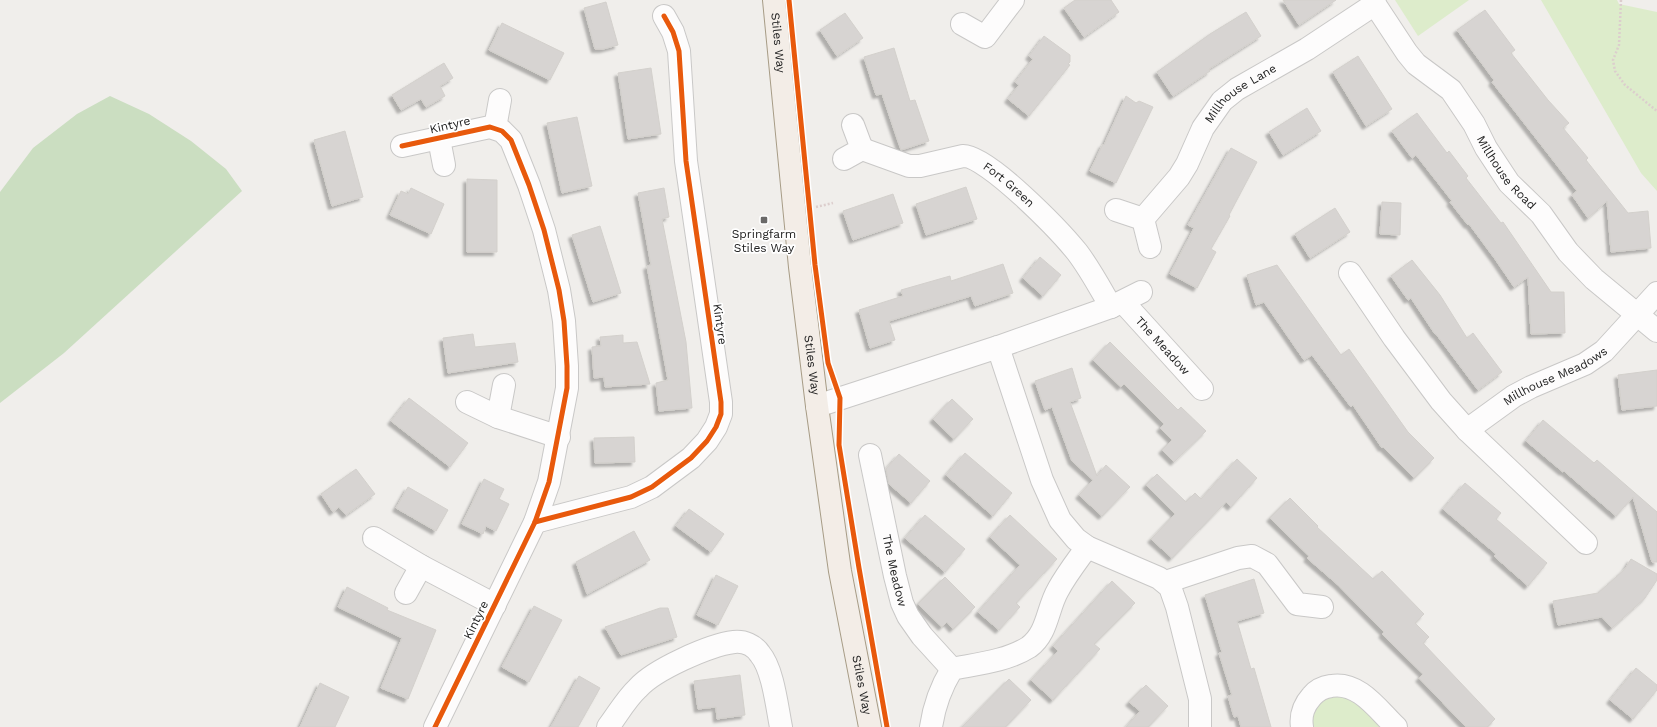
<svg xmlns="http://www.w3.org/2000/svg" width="1657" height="727" viewBox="0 0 1657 727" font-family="'Work Sans',sans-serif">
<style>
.grass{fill:#ddeccb}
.forest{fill:#cbdec1}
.building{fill:#d7d4d2;stroke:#d3d0cc;filter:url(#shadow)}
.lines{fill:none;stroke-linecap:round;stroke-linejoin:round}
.minor-casing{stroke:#c9c8c7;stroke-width:24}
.major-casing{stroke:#a79c86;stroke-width:24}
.path{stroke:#dccecd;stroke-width:2.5;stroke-dasharray:2 2;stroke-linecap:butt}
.minor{stroke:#fdfcfc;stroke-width:22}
.major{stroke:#f3ede7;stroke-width:22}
.cycleway-casing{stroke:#fff;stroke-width:8}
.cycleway{stroke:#e8590c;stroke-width:5}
.poi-dot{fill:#6a6968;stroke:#fff;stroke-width:1.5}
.labels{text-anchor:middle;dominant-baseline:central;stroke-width:3.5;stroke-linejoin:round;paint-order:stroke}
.street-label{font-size:12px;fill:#222;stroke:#fff}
.poi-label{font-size:12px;fill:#222;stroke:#fff}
</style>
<defs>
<filter id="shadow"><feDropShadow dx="-3.5" dy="3.5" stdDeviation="1" flood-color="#0004"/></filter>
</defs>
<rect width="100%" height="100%" fill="#f0eeeb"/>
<!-- grass -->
<g class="grass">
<path d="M1395,0H1469L1418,36Z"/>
<path d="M1541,0H1617L1619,4L1657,12V191L1641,173Z"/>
<path d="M1345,692L1386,727H1313V712L1326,695Z"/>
</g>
<!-- forest -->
<path class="forest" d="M110,96L149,114L191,141L226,169L242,191L64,353L0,403V192L33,148L77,114Z"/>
<!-- building -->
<g class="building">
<path d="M1075,0H1111L1119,12L1084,37L1064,8Z"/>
<path d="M1283,0H1336L1299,25Z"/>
<path d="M606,2L618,45L603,49H595L584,8Z"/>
<path d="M1485,10L1515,50L1511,53L1548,100L1569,123L1563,128L1588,158L1586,160L1628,213L1648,211L1651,248L1611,252L1607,201L1588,218L1572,195L1577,191L1492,82L1494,80L1457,30Z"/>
<path d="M1246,12L1261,36L1209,69L1210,71L1173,96L1157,72L1210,34Z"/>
<path d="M845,13L863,38L837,56L820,30Z"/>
<path d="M502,23L564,53L550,80L489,50Z"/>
<path d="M1044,36L1070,55V62L1068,64L1070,65L1029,116L1008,99L1019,85L1015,82L1033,59L1029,56Z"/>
<path d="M894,48L910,101L915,100L929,141L901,150L882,94L876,95L864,57Z"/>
<path d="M1358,56L1392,109L1366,126L1333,72Z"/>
<path d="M444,63L453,78L440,86L445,96L426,107L421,99L401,110L392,95Z"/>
<path d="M651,68L661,134L628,139L618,73Z"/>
<path d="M1126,96L1136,103L1139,101L1153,107L1116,183L1090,171L1103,144L1104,145Z"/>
<path d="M1307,108L1321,131L1283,155L1269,132Z"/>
<path d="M1417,113L1447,153L1449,151L1468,176L1466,178L1501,223L1503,222L1551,292H1564L1565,333L1531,334L1528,277L1514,287L1495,259L1469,224L1468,225L1450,202L1452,201L1416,155L1412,158L1392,131Z"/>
<path d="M577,117L592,186L562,193L547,123Z"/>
<path d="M345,131L363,197L332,206L314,140Z"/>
<path d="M1231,148L1257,162L1229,215L1230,216L1211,249L1216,252L1197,288L1170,274L1194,228L1188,225Z"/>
<path d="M467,179L497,180V252H467Z"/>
<path d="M966,187L977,219L926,235L916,204Z"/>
<path d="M411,188L444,204L431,234L390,215L401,191L408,194Z"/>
<path d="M664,188L669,217L662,219L686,342L692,408L659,411L656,383L668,380L647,266L651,265L638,193Z"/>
<path d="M893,194L903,223L853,240L843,211Z"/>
<path d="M1382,202L1401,203L1400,235L1380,234Z"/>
<path d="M1335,208L1350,232L1310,258L1295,234Z"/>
<path d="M600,226L621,293L593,302L572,235Z"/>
<path d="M1040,257L1061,275L1043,296L1023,278Z"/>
<path d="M1412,260L1440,295L1467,338L1473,333L1502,372L1478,390L1436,334H1435L1411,298L1408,300L1391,276Z"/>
<path d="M1003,264L1013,293L975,306L971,296L889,321L895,340L870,348L859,310L903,296L901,290L950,276L951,281Z"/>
<path d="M1277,265L1341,355L1349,349L1408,432L1434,458L1414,478L1383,447L1382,448L1353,405L1351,407L1312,355L1304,360L1264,302L1256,305L1247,275Z"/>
<path d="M473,334L475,347L515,343L518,362L448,373L443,338Z"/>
<path d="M623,335V343L637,342L650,384L605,387L604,377L594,378L592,347L601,346L600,337Z"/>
<path d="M1110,342L1178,410L1181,407L1206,431L1174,462L1162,450L1172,440L1160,428L1164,424L1124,384L1121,387L1093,360Z"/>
<path d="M1072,368L1081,398L1070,402L1097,476L1106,465L1130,487L1102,516L1079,495L1093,480L1072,461L1052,407L1045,410L1035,381Z"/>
<path d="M1657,370V406L1622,410L1618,375Z"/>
<path d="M409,398L468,443L450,467L391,421Z"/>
<path d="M952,399L973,419L954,439L933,419Z"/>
<path d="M1543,420L1594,463L1597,460L1657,512V562H1652L1633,497L1616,516L1564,471L1563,472L1526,441Z"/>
<path d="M634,437L635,462L595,463L594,438Z"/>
<path d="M965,453L1012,493L993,516L946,475Z"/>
<path d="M899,454L930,481L911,503L889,484L886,469Z"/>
<path d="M1237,459L1257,478L1231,507L1226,502L1172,558L1151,539L1175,514L1146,485L1157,474L1186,502L1195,493L1201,499Z"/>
<path d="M356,469L375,494L346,515L339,507L333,512L321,494Z"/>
<path d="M484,479L504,489L499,499L509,504L496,531L486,526L483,534L462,524Z"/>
<path d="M1465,483L1501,513L1496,519L1547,563L1528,586L1494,556L1496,554L1443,509Z"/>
<path d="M408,487L448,510L436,531L396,508Z"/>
<path d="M1290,498L1318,526L1317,527L1373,579L1382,571L1424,614L1415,623L1429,637L1423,643L1495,719L1487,727H1466L1419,678L1423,674L1382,634L1384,632L1338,585L1307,558L1309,556L1270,518Z"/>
<path d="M689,509L724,534L711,552L676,526Z"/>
<path d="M925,515L965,549L945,572L905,538Z"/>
<path d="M1010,515L1057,559L1016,603L1020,607L999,630L978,612L1020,565L990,537Z"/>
<path d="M634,531L650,560L587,594L576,562Z"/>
<path d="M1631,559L1657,574V580L1645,598L1612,628L1602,617L1558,625L1553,601L1598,593L1625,569Z"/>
<path d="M716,575L738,586L718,625L697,615Z"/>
<path d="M945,577L975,607L953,629L947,622L942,627L918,604Z"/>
<path d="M1254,579L1264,613L1237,621L1251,669L1254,668L1271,727H1241L1238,716L1234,717L1228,696L1232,695L1219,653L1222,652L1205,595Z"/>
<path d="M1112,581L1135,603L1094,644L1100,649L1053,700L1031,680L1058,651L1053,646Z"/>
<path d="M347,587L388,608L387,610L436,630L408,699L381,688L402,638L338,607Z"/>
<path d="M534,606L562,620L529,682L502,667Z"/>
<path d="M660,608H668L677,637L621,655L605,627Z"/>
<path d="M1636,668L1657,685V690L1633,719L1610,700Z"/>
<path d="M740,675L745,715L717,719L716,707L698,709L694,681Z"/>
<path d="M579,676L600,688L578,727H551Z"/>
<path d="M1009,679L1031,700L1010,722L1005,727H962Z"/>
<path d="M320,683L349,697L335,727H300Z"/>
<path d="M1146,685L1168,706L1148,727H1126L1140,711L1129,702Z"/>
</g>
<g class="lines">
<defs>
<g id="minor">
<path id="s1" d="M1372,0L1407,53L1416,64L1451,90L1474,124L1486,148L1509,183L1541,214L1568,252L1594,279L1657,331"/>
<path d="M962,24L985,37L1013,0"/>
<path d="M495,128L500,100"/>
<path d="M439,139L444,165"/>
<path d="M402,146L490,127L502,131L511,140L529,185L544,230L559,290L564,321L567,366V388L549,482L535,522L435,727"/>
<path id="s2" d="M862,149L909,166H920L963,156C987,155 1060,231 1077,252C1090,269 1100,288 1111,307"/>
<path d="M844,159L862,149L853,125"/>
<path d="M1116,210L1143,219L1150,247"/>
<path id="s3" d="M1143,219L1179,177L1187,164L1203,128L1222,101L1237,89L1307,49L1375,4"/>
<path d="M1350,273L1394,338L1441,401L1467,430L1586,543"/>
<path id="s4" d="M1123,302L1202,389"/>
<path d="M998,347L1042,480L1060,520L1076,539L1087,547L1159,578L1170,587L1177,607L1200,699V727"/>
<path d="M467,402L498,417L559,437"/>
<path d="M817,406L998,347L1111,307L1141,292"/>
<path d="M498,417L504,385"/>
<path id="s5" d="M1467,430L1514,396L1531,387L1585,364L1604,351L1657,293"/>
<path id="s6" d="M870,455L895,576L902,603L908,616L922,636L952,669"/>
<path d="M535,522L631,497L652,487L691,458L707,441L716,427L721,414V402L686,161L679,51L673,32L664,16"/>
<path d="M374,538L421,566L495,605"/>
<path d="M1166,582L1238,558L1252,556L1267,564L1297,604L1322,607"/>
<path d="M406,593L421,566"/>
<path d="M608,727C618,714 626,699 638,688C654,670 709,645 734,642C744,641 754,645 760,654C773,669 777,707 781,727"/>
<path d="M931,727C934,706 941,687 952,669C977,664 1007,661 1029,647C1048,633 1047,609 1058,590C1066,575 1077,561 1087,547"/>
<path d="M1302,727C1300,714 1304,705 1312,696C1317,690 1324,687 1331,686C1359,681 1378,710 1396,727"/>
</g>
<g id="major">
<path id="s7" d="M774,0L800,267L817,406L840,571L870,727"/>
</g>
</defs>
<!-- minor casing -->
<use href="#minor" class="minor-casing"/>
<!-- major casing -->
<use href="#major" class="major-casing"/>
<!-- path -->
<g class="path">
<path d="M1621,0L1619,45L1613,60L1615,71L1625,85L1657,111"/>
<path d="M816,207L833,203"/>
</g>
<!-- minor -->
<use href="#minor" class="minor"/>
<!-- major -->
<use href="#major" class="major"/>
<defs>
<g id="cycleway">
<path d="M789,0L815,265L828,363L840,398L839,445L859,568L887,727"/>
<path d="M402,146L490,127L502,131L511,140L529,185L544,230L559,290L564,321L567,366V388L549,482L535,522L435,727"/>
<path d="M535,522L631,497L652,487L691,458L707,441L716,427L721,414V402L686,161L679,51L673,32L664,16"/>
</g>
</defs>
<!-- cycleway casing -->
<use href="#cycleway" class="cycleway-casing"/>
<!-- cycleway -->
<use href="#cycleway" class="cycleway"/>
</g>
<!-- markers -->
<rect class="poi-dot" x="760" y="216" width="8" height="8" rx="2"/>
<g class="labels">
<!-- street labels -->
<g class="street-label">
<text stroke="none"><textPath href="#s7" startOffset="43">Stiles Way</textPath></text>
<text stroke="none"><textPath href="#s3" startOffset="162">Millhouse Lane</textPath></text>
<text transform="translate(450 125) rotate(-13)">Kintyre</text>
<text stroke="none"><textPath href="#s1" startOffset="221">Millhouse Road</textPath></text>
<text stroke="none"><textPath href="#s2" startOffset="160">Fort Green</textPath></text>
<text transform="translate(720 324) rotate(82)">Kintyre</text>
<text stroke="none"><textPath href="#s4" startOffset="59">The Meadow</textPath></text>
<text stroke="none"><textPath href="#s7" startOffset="367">Stiles Way</textPath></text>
<text stroke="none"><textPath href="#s5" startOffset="104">Millhouse Meadows</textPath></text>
<text stroke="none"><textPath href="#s6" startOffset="118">The Meadow</textPath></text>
<text transform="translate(476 620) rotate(-64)">Kintyre</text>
<text stroke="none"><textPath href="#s7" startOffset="691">Stiles Way</textPath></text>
</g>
<!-- poi labels -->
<g class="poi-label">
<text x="764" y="234">Springfarm<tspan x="764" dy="14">Stiles Way</tspan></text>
</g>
</g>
</svg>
